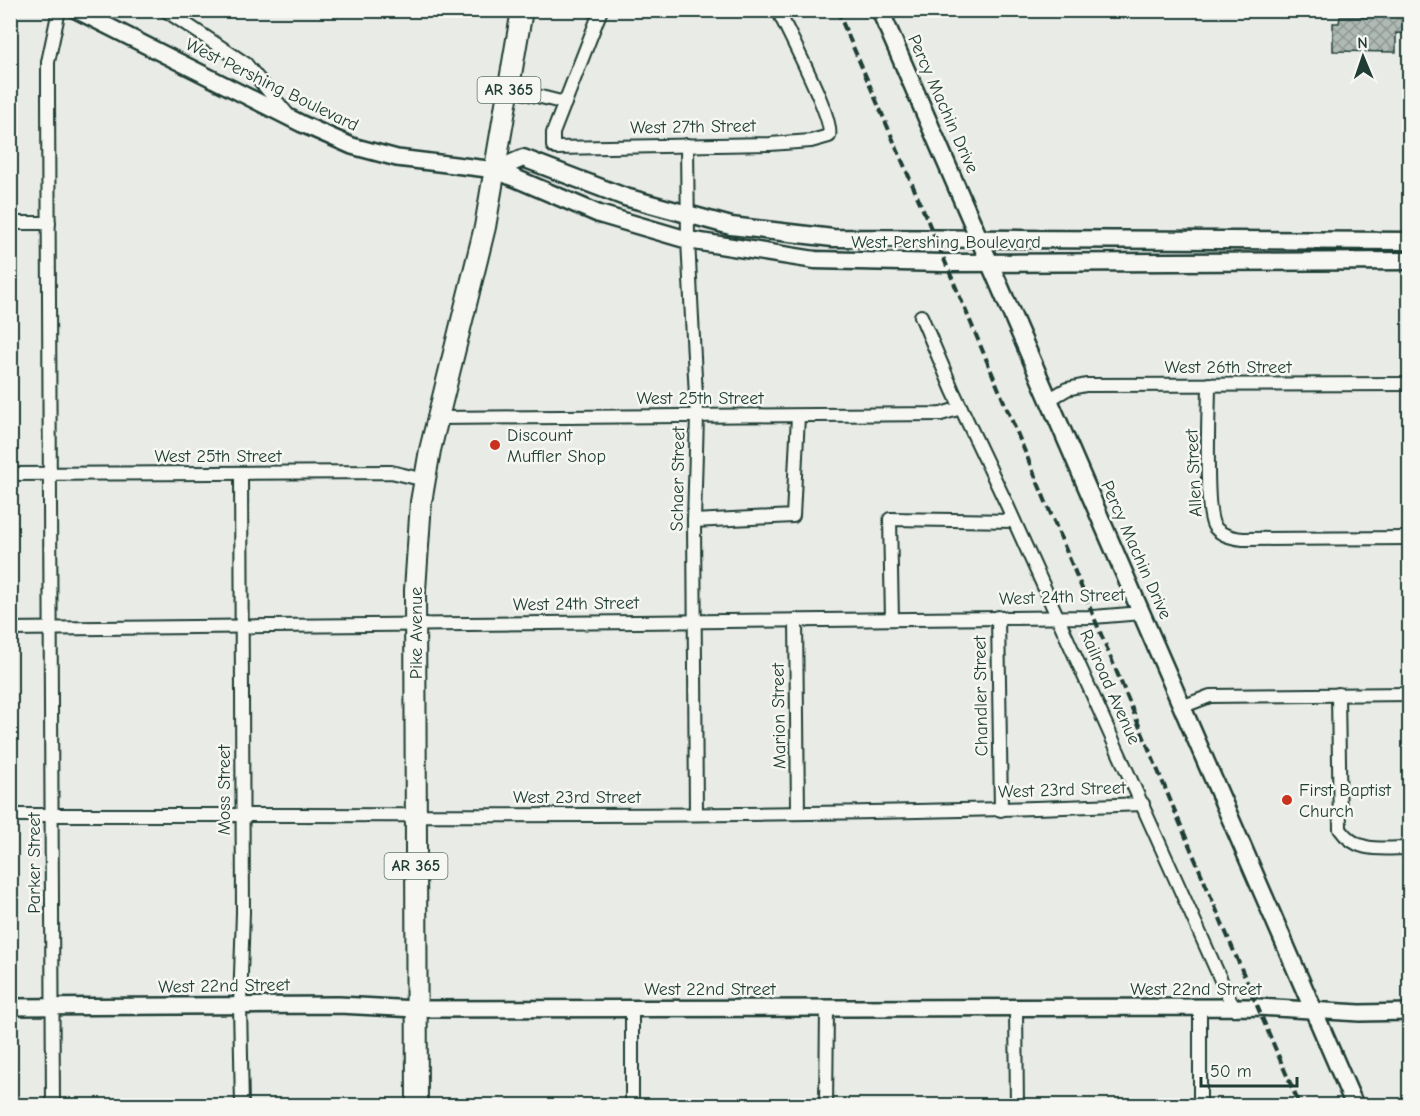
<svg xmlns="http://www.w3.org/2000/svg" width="1420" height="1116" viewBox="0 0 1420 1116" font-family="'Comic Neue',sans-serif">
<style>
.building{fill:url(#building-cross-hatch);stroke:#1f3d34;stroke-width:1.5}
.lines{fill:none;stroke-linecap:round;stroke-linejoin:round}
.minor-casing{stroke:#1f3d34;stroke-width:16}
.tertiary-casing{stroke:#1f3d34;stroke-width:20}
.secondary-casing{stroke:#1f3d34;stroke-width:21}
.primary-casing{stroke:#1f3d34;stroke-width:24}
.minor{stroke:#f6f6f2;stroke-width:12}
.tertiary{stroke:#f6f6f2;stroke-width:15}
.secondary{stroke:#f6f6f2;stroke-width:16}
.primary{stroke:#f6f6f2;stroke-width:20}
.rail{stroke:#1f3d34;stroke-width:4;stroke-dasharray:9 4.5;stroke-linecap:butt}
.poi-dot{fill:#c8321e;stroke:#f6f6f2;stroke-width:2}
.labels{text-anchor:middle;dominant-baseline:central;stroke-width:5;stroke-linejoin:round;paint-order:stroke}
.shield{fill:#f6f6f2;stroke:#60746d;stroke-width:1.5}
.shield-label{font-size:16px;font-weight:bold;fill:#1f3d34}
.street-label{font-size:18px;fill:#1f3d34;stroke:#f6f6f2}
.poi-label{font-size:18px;fill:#1f3d34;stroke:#f6f6f2;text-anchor:start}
</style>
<defs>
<pattern id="building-cross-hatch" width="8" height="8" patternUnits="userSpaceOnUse" patternTransform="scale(1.5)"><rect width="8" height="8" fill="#b0bab5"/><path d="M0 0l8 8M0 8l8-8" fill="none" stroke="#8f9894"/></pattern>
</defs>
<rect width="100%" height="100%" fill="#e9ebe7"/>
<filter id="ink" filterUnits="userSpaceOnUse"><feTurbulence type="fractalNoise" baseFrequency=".0167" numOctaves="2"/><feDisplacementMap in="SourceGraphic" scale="12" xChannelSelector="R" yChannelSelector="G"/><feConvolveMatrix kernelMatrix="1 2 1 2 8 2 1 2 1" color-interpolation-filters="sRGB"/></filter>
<g filter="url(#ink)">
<!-- building -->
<path class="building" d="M1380,10H1410V34L1396,33V52L1333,51V23H1339L1340,17H1380Z"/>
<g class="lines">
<defs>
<g id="minor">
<path d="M165,10L246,64L289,116"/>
<path d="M601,10L553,133V146L556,148L770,144L811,141L829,136C835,119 787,31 778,10"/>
<path d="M509,89L565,103"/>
<path d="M687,145L688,240L697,416L694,521L696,814"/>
<path d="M10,223H49"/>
<path d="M921,316L953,391L1007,505L1234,1009"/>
<path d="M1209,384C1209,410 1204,509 1214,526C1220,535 1233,538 1243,539L1410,538"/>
<path d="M1050,399L1067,389L1086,385L1410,384"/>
<path d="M438,418L941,414L961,408"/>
<path d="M10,474L391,472L425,480"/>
<path d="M241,474L243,912L240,1006L242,1106"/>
<path d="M694,521L793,516L798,416"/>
<path d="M998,617L1001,810"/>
<path d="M892,619L890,519L1014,521"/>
<path d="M796,620L798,812"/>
<path d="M10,629L1093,617L1142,613"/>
<path d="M1338,694L1340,829C1357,854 1382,848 1410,848"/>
<path d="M1184,706L1210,696L1410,694"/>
<path d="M10,815C388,814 766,820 1143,804"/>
<path d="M632,1009V1106"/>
<path d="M1016,1009L1017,1106"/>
<path d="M1200,1009V1106"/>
<path d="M53,1106L48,97V62L59,10"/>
<path d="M826,1106L827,1009"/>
</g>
<g id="tertiary">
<path d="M76,10L302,124L352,146L397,158L496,170"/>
<path d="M10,1007L339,1005L416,1009L1258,1007L1360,1013L1410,1012"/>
</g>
<g id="secondary">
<path d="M880,10L1355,1106"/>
<path d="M496,170L599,214L688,240L815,260L943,263L1410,261"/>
<path d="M496,170L523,158L625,197L731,226L833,238L1410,241"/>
</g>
<path id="primary" d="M417,1106L415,590L421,502L430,450L485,227L522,10"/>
</defs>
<!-- minor casing -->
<use href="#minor" class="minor-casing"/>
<!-- tertiary casing -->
<use href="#tertiary" class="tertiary-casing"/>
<!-- secondary casing -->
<use href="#secondary" class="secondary-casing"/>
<!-- primary casing -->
<use href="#primary" class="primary-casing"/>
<!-- minor -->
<use href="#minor" class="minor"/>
<!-- tertiary -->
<use href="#tertiary" class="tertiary"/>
<!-- secondary -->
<use href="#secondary" class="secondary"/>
<!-- primary -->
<use href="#primary" class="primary"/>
<!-- rail -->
<path class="rail" d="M837,10C996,374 1143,742 1300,1106"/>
</g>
</g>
<!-- markers -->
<g class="poi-dot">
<circle cx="495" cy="445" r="6"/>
<circle cx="1287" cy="800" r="6"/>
</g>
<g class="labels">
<!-- shield labels -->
<g class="shield">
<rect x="477.5" y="77" width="63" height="26" rx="4.5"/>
<rect x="384.5" y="853" width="63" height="26" rx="4.5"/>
</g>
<g class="shield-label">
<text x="509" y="90">AR 365</text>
<text x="416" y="866">AR 365</text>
</g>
<!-- street labels -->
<g class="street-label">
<text transform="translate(272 85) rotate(26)">West Pershing Boulevard</text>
<text transform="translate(943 104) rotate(66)">Percy Machin Drive</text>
<text transform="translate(693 127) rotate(-1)">West 27th Street</text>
<text x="946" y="242">West Pershing Boulevard</text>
<text x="1228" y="367">West 26th Street</text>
<text x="700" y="398">West 25th Street</text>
<text x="218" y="456">West 25th Street</text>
<text transform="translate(1194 473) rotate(-93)">Allen Street</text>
<text transform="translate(678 479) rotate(-89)">Schaer Street</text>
<text transform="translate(1136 550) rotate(66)">Percy Machin Drive</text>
<text transform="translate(1062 597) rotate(-2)">West 24th Street</text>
<text transform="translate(576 604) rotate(-1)">West 24th Street</text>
<text transform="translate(416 633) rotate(-90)">Pike Avenue</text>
<text transform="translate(1110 687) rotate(66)">Railroad Avenue</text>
<text transform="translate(981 696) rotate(-91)">Chandler Street</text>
<text transform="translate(779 716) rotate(-91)">Marion Street</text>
<text transform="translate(224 790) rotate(-90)">Moss Street</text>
<text transform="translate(1062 790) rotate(-2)">West 23rd Street</text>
<text x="577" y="797">West 23rd Street</text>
<text transform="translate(34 863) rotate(-90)">Parker Street</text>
<text transform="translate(224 986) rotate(-1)">West 22nd Street</text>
<text x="710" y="989">West 22nd Street</text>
<text x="1196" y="989">West 22nd Street</text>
</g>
<!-- poi labels -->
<g class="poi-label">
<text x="507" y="435">Discount<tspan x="507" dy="21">Muffler Shop</tspan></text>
<text x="1299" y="790">First Baptist<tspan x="1299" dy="21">Church</tspan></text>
</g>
</g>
<!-- margin -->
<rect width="1420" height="1116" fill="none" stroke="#f6f6f2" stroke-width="36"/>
<rect x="18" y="18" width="1384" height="1080" fill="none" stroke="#1f3d34" stroke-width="2" filter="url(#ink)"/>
<!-- north arrow -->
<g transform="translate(1363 57) rotate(358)" stroke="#f6f6f2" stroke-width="4.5" paint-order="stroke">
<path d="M0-4.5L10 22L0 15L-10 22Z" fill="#1f3d34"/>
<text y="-9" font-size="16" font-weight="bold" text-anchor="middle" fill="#1f3d34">N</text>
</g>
<!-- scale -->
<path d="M1201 1077v9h96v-9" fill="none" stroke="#1f3d34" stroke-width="3"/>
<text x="1210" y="1077" font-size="18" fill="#1f3d34" stroke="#f6f6f2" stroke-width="4.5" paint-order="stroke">50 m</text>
</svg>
